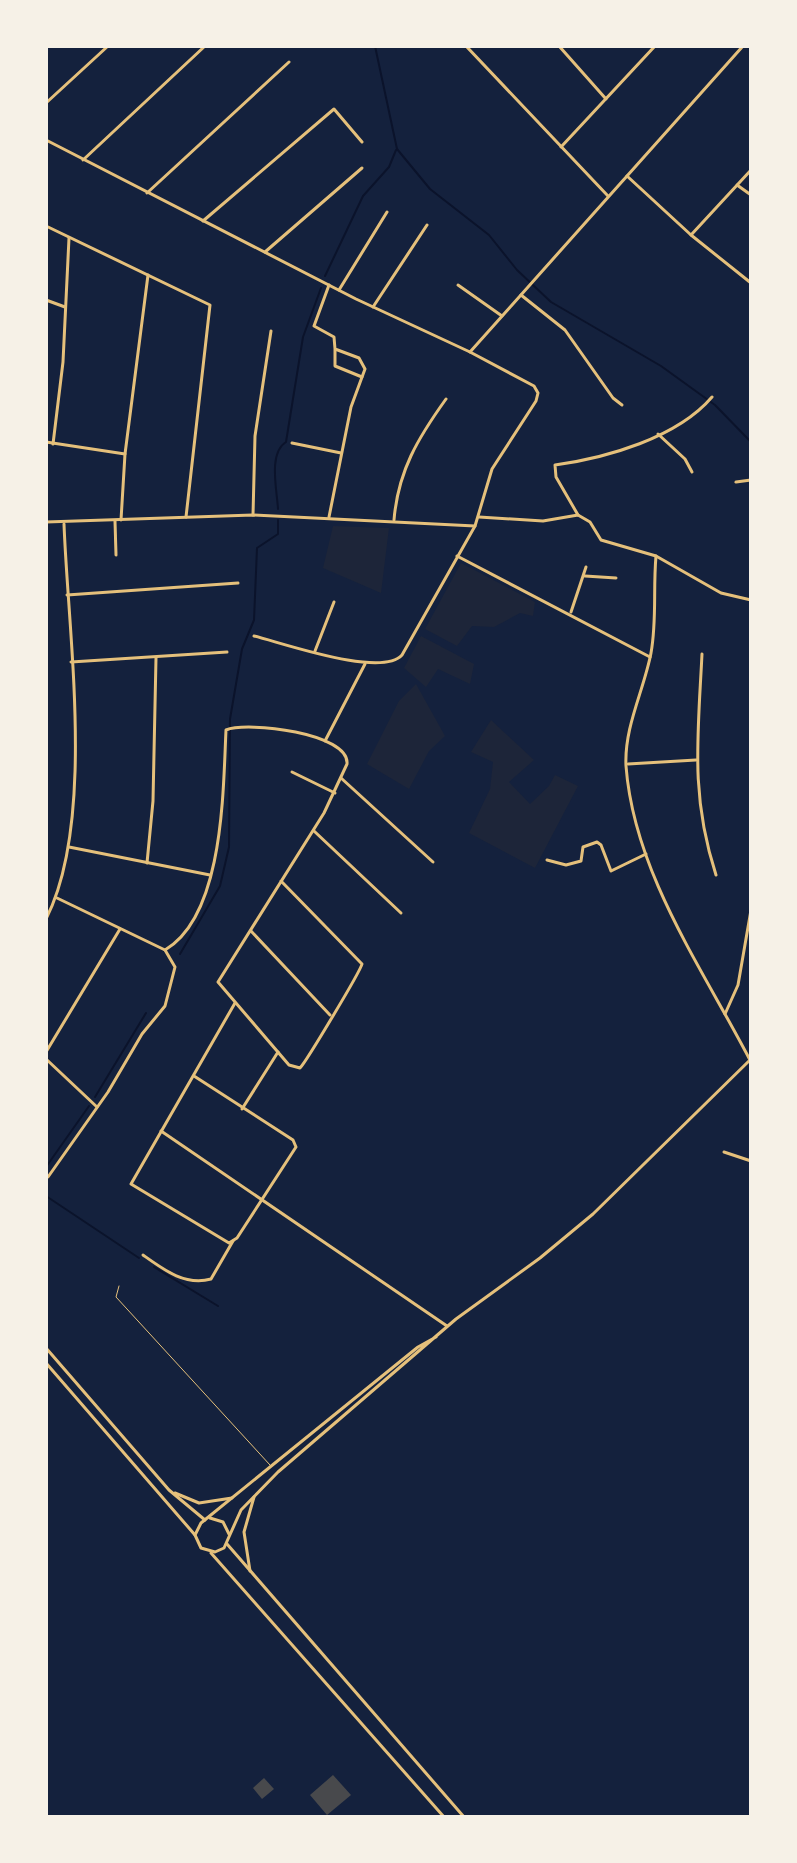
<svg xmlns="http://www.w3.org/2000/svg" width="797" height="1863" viewBox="0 0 797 1863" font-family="Montserrat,sans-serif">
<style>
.green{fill:#1d2539}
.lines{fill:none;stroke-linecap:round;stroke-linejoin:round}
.stream{stroke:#0b132b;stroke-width:2}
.building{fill:#48494c}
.service{stroke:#e5c07b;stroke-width:1}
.minor{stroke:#e5c07b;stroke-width:3}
.tertiary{stroke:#e5c07b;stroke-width:3}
</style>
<rect width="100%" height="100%" fill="#14213d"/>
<!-- green -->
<g class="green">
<path d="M333,526L389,528L381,593L323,568Z"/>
<path d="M461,563L535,602L533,616L520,613L494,627L472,626L457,646L425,629Z"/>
<path d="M421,636L474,664L470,684L438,669L426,687L404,668Z"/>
<path d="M416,684L445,736L429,751L409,789L367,764L399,701Z"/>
<path d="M491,720L534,760L509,782L530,804L549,786L555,775L578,786L535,868L469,833L490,789L493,762L471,752Z"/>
</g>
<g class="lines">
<!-- stream -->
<g class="stream">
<path d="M375,46L397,149L430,189L489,235L517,270L551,302L661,366L715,405L751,442"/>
<path d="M325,276L363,196L389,167L396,150"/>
<path d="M278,509C277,490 268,453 286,442L303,337L321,288"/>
<path d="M180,954L220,886L229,847L230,719L242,649L254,620L257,548L278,534V520"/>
<path d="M95,1097L146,1013"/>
<path d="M46,1167L89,1106"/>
<path d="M46,1196L139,1258"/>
<path d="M154,1267L218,1306"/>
</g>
</g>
<!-- building -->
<g class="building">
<path d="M333,1775L351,1795L327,1815L310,1795Z"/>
<path d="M264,1778L274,1789L262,1799L253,1788Z"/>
</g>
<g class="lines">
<!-- service -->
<path class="service" d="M119,1286L116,1297L270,1465"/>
<!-- minor -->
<g class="minor">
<path d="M466,46L608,196"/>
<path d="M559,46L606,99"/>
<path d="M46,103L108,46"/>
<path d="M561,147L655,46"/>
<path d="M83,160L205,46"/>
<path d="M627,176L691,235L751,283"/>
<path d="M737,185L751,195"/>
<path d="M147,193L289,62"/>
<path d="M203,221L334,109L362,142"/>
<path d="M46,226L210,305L186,517"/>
<path d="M691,235L751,170"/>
<path d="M265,252L362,168"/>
<path d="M458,285L502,316"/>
<path d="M339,290L387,212"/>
<path d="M521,295L565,330L613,398L622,405"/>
<path d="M46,300L65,307"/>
<path d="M373,307L427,225"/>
<path d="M335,350V366L362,377"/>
<path d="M658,434L685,459L692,472"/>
<path d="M46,442L125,454"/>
<path d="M292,443L341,453"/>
<path d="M53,444L63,362L69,238"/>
<path d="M736,482L751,480"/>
<path d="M253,515L255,436L271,331"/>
<path d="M578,515L556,477L555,465C606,458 677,438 712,397"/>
<path d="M329,517L351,407L365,369L359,358L335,349L334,337L314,326L329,285"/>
<path d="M479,517L543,521L578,515L590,522L601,540L656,556L721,593L751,600"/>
<path d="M121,520L125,454L148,275"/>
<path d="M394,520C398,471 418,438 446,399"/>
<path d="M115,521L116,555"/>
<path d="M46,522L253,515L475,526"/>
<path d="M457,556L650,657"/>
<path d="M656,556C653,589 657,620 651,653C644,690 624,727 626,766C634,873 703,969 751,1062"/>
<path d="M585,576L616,578"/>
<path d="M67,595L238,583"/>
<path d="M571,612L586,567"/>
<path d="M254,636C283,643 381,678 402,655L475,526L492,469L536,401L538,393L534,386L470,352"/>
<path d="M315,651L334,602"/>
<path d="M702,654C698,736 690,795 716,875"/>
<path d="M71,662L227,652"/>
<path d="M325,741L365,664"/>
<path d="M628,764L696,760"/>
<path d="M292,772L335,793"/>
<path d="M341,778L433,862"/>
<path d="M314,831L401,913"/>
<path d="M69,847L210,875"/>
<path d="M547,860L566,865L581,861L583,847L597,842L601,845L611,871L646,854"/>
<path d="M147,863L153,801L156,658"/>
<path d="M46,919C96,821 68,635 64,524"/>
<path d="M251,931L330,1015"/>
<path d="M165,950C224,915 223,791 226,730C247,721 350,733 347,764L324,813L218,982L289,1065L300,1068C306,1062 360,972 362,964L281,881"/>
<path d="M725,1014L738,985L751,910"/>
<path d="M46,1052L120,929"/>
<path d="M46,1059L97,1107"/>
<path d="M194,1076L293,1140L296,1147L237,1238L229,1243L131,1184L235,1003"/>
<path d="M242,1109L278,1052"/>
<path d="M161,1131L447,1326"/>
<path d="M724,1152L751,1161"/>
<path d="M48,1177L108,1092L142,1034L165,1006L175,967L165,950L57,898"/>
<path d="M143,1255C164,1270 185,1286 211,1279L233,1241"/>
<path d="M227,1544L464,1817"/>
</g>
<!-- tertiary -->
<g class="tertiary">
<path d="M46,140L356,299L470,352L743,46"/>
<path d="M436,1337L418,1347L201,1523L195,1535L201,1548L215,1552L224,1548L241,1510L278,1472L456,1319L540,1258L593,1214L751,1059"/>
<path d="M46,1348L169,1490L205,1520"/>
<path d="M46,1363L195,1535"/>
<path d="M175,1493L199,1503L232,1498"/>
<path d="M210,1518L223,1522L229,1534"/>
<path d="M211,1553L444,1817"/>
<path d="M250,1571L244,1532L254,1497"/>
</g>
</g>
<!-- border -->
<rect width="797" height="1863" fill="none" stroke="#f6f1e7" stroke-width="96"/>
</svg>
